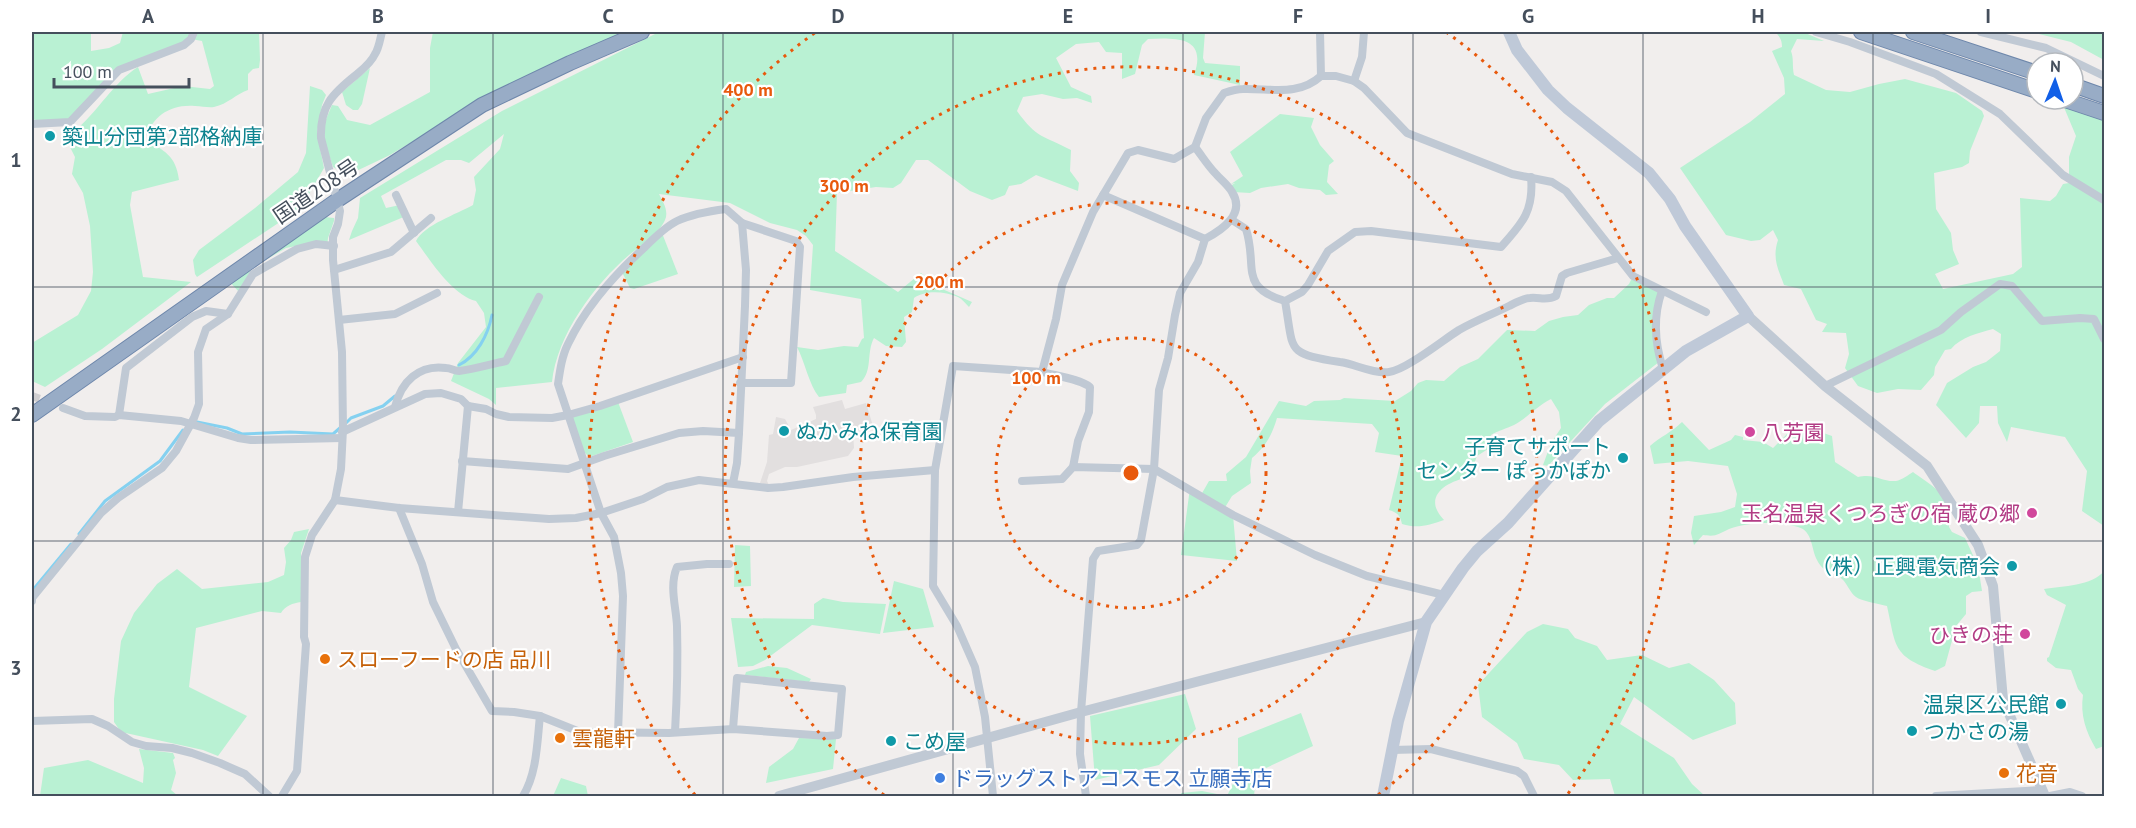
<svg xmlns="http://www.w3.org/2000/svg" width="2136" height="828" viewBox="0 0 2136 828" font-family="'PT Sans','Noto Sans JP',sans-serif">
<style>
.education{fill:#e2dfdf}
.green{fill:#b9f1d3}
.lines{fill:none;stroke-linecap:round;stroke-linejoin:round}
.stream{stroke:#85d1f0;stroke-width:3}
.minor-tunnel{stroke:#cfced0;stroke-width:8;stroke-dasharray:8 4;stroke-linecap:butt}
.trunk-casing{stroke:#6e87ab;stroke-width:16}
.minor{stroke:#c0c9d4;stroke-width:8}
.tertiary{stroke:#c0c9d4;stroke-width:10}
.secondary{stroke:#bfc9d8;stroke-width:12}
.trunk{stroke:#98acc6;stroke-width:14}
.grid{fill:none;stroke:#454f5c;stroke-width:1.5;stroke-opacity:0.55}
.ring{fill:none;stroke:#e8590c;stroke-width:3;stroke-dasharray:3 6}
.culture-dot{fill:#0f9aa8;stroke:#fff;stroke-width:2}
.hotel-dot{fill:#d1479c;stroke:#fff;stroke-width:2}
.food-dot{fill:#e8710a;stroke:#fff;stroke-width:2}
.shop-dot{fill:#3f7fe0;stroke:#fff;stroke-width:2}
.labels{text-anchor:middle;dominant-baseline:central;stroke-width:4.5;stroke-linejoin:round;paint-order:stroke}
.culture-label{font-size:21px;fill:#0d838f;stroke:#fff;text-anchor:start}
.street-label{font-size:21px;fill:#454f5c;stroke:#fff}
.hotel-label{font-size:21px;fill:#b23c85;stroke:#fff;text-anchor:end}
.food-label{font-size:21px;fill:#c56008;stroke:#fff;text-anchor:start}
.shop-label{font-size:21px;fill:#366cbe;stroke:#fff;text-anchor:start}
.centre{fill:#e8590c;stroke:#fff;stroke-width:3}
.ring-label{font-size:18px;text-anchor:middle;font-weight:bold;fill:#e8590c;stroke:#fff;stroke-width:4.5;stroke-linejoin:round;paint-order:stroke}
.neatline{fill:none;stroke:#454f5c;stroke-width:2}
.grid-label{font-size:20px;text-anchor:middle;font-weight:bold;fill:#454f5c}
</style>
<rect width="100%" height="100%" fill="#f1eeed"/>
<!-- education -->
<path class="education" d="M842,400L845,409L866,403L873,426L853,431L854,448L848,456L797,467H785L769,474L767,481L769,485L760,483L767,462L769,435L773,434L776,417L785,419L791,430L816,419V415L813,407Z"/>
<!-- green -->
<g class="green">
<path d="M32,32H91V51L109,48L120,43L123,32H259L260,60L259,68L253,69L248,74V90C236,94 228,104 214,107C208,108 202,106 195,106C170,104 153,116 145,139C164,151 176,155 179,180L132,192L130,205L143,277L191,282L102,349L45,387L32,381V343L78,315L91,291L93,272L90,226L83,193L72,174L75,157L69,145L72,129H77C99,110 113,83 138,67L148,94L183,86L210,89L214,86L202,41L191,39L119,70L70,122L42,124L36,120L32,119Z"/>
<path d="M433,32H624L480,101L390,155L348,175L333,167L325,143L324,124L332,105L338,106L347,120L370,125L430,92V48Z"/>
<path d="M659,32H1205L1203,58L1205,63L1240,66V85L1194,75C1208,36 1175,38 1148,39L1142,45L1135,74L1122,79V53L1106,52L1099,42L1076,44L1056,58L1071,87L1091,96L1092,103L1077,98L1063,99L1042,94L1023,97L1017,111C1037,139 1043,135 1071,150L1070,171L1079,183L1078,191L1036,175L1021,184L1009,186L1005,195L992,200L970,191L928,160H916L901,183L893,188L876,187L837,193L835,251L898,292L921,273L940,288L972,302L969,307C965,303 962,299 958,297C944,291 925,290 914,298L912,312L904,317L906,342L902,347L886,346L874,338C866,353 873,370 861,382L847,385L846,393L819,397C809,385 805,362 797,347L818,350L844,346L858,347L862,339L864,338L861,299L810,290L813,245L806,236L797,230L770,223L730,203L659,194C663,202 669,211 665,220C661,231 639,247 629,255C594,285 557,335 552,382L496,388V405L489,399L451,381L458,363L486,327L484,313L476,301C452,295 430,260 416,241C424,225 457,214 473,205L476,190L474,177L500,149L504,134L469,163L461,160H446L381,196L386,208L400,205L406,216L349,240L352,231L358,218L360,198L502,111Z"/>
<path d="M1775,32H1803L1824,41L1797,39L1791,51C1794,59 1792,66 1794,75L1826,90L1850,92L1879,84L1905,79L1956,93L1982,111L1984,116L1970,151L1969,163L1962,167L1934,173L1936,209L1951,233L1953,250L1959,264L1935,274L1943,289L2013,274L2022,267L2020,198L2050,201L2056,196L2063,184L2069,183V157L2076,136L2063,105L2104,118V526L2082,511L2087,471L2065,437L2011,427L2007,442L1998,423L1997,406H1980L1979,423L1966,438L1936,405L1947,383L1973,367L1986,362L2000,351L2001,334L1993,329C1978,333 1961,337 1951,349L1945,350L1935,367L1934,375L1921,390L1898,389L1877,393L1858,386L1845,368L1849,354L1846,333L1822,332L1827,324L1816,320L1801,289L1784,285C1778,269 1772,258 1778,240L1773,230L1760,240L1751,241L1726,235L1680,168L1750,122L1785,94L1784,78L1772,51L1782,47C1782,40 1780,37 1775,32Z"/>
<path d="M2031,32H2104V60L2071,42Z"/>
<path d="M370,68L362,104L358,110H353L346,105L342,92Z"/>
<path d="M310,86L322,90L326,95L322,105L317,133L324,168L301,208L197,277L195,274L193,260L199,250L255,208L298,172L306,153Z"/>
<path d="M1280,114L1314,118L1311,127L1320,145L1334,161L1329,165L1327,182L1338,194L1326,195L1320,190L1299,188L1288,184L1261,188L1250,193L1233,192L1229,187L1235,183L1231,184L1243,176L1230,152Z"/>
<path d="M325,217L334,218V221L328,238L327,247L296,246L286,248L252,268L239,292L228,280Z"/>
<path d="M662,233L678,274L634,289L630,288L622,272Z"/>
<path d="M1633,276L1662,291L1657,305L1659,362L1605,404L1548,466L1543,465L1551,443L1561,428L1559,412L1551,399C1537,406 1527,418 1514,425C1506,429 1499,430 1491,435L1488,449L1477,456L1469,477C1445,482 1422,497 1444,520C1429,525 1418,529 1402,524C1400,515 1398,513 1389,510L1402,456L1375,452L1379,433L1372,424L1277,418C1272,435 1266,446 1252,458L1250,471L1251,483L1232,496L1224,509L1233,515L1237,561L1181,555L1190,488L1201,495L1209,481H1227L1226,474L1246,457L1279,401L1306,406L1314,401L1340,400L1344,398L1395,401L1411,391L1418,383L1426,380L1444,381L1460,367L1478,359L1507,330L1535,331L1549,321L1563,317L1578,315L1589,305L1607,298H1614L1629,284Z"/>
<path d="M618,402L633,442L589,457L584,452L572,417Z"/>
<path d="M1800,421L1815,430L1832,436L1835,462L1858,477C1875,473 1881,482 1896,481C1902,480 1908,475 1913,472C1922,479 1949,495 1951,508C1951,513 1949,521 1949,527L1952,532L1965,538L1978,566L1982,591L1972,592L1966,596V614L1956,626L1945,666L1935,671C1892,656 1896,646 1887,606C1879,604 1861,601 1856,597C1850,593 1847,583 1842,579C1833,571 1824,574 1817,560C1811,549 1813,531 1798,527C1777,521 1750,522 1729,529C1718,534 1717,537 1703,535L1694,545L1691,533L1694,516L1721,512L1735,507L1737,494L1728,466L1688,461L1654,464L1650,446C1660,437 1672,432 1682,422L1709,450L1731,440L1735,435L1743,437V440L1763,442L1773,448Z"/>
<path d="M309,529L301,553V602C293,603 285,606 281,613L262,611L196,628L189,687L247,716L218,756L203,750L121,732L114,722V699L121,641L134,613L157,584L177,569L202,589L268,582L284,575L286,562L284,548L291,540L294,532Z"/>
<path d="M735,545L750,546L751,586L734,587Z"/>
<path d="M2104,571V701L2102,719L2104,746L2096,749C2086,732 2080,715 2083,695L2078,689L2071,670L2056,668L2047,661V658L2049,657L2066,605L2047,595L2044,589C2063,586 2092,586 2104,571Z"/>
<path d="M894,581L923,589L934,627L883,633Z"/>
<path d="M823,598L843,602L886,604L880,634L812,625L765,660L753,666L738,667L731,618L814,619V604Z"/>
<path d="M1543,624L1568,629L1575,638L1597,646L1607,660L1642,655L1669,668L1689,663L1714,680L1735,703L1736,724L1693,740L1634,697L1620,724L1674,758L1692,784L1705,796H1615L1610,779L1573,780L1559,765L1524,759L1517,743L1482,717L1478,685L1527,632Z"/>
<path d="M768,666L787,668L811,679L809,682L745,675L746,672Z"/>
<path d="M1185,694L1196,729L1159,765L1095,780L1090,716Z"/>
<path d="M1301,713L1313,746L1253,774L1255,786L1254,796H1181V793L1202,791L1227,796L1238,773V738Z"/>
<path d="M799,738L836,739L833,769L766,783L769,767L793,749Z"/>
<path d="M139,749L173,753L175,758L173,760L176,773L171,790L178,796H40L44,768L88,760L143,783L144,768Z"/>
<path d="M561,778L586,786L588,796H553Z"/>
</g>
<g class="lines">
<!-- stream -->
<g class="stream">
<path d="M459,365C477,356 488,335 492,315"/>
<path d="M197,422L227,428L242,434L290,432L333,434L341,427"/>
<path d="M346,423L351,418L383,406L395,396"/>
<path d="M79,534L105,501L160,461L183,430"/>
<path d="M32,591L71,544"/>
</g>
<!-- minor-tunnel -->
<path class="minor-tunnel" d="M32,396L51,403"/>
<defs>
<g id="trunk">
<path d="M1861,32L2037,91"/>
<path d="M1913,32L2037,73"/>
<path d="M2073,85L2104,96"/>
<path d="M2062,99L2104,113"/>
<path d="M32,415L336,201L482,105L570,63L642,32"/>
</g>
</defs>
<!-- trunk casing -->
<use href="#trunk" class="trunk-casing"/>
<!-- minor -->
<g class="minor">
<path d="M1320,32L1321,76"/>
<path d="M1816,32L1850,42L1936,74L2000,114L2063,175L2104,200"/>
<path d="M1981,32L2046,48L2104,76"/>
<path d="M1354,81L1362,57L1364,32"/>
<path d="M32,124L70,122L119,70L184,45L191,39L194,32"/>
<path d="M396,195L414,233"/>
<path d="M1103,195L1205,239"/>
<path d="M1232,220L1246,229C1258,267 1238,287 1285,301L1302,292L1308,285L1328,251L1355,232L1371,231L1501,247C1523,223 1534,210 1531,177"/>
<path d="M334,270L391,252L431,218"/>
<path d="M1662,291C1653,316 1655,344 1663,369"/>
<path d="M1285,301C1294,352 1285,353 1340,362C1355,364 1373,374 1389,372C1406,370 1443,340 1459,330C1475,321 1493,314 1509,306C1515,303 1524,298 1530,298C1540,297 1547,301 1556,296L1562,276L1567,273L1618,258"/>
<path d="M339,320L395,314L437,293"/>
<path d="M1042,372C1057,376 1080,379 1090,387L1089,412L1078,441L1073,467"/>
<path d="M1825,386L1941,330L1961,312L2000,284L2012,286L2042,321L2080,318L2094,319L2104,339"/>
<path d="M395,407C401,382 419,364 446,368C451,368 454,371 459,371C475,369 491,364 506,361L539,297"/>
<path d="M63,408L85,416L115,417L119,415L181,421L238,438L251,440L342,438"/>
<path d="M119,415L126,368L192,317L206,311L228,314"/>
<path d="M342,432L425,394L441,393L461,399L468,406L486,409L496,414L509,417L552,418L568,415L600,406L743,357"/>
<path d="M462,461L568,469L604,456L679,433L703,431L739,433"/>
<path d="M1022,481L1062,479L1073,467L1154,469L1233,515L1315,555L1367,576L1444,595"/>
<path d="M733,483L737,463L739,433L745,306L746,270L742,223"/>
<path d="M335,500L399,508L549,519L576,518L601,513L643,499L667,487L699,480L768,488L783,487L853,477L935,470"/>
<path d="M399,508L422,564L433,602L456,649L492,711L514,712L540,716L580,732L669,733L733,729L827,736L838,735L842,689L737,678L733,729"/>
<path d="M458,512L468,406"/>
<path d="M32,601V598L101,513L118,498L162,468L176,451L194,418L199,404L198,352L206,329L228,314L253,274L297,249L316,244L334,246"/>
<path d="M32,721L92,719L108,726L132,742L146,746L172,748L192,753L220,763L245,774L269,796"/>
<path d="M675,732C677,697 678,661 677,626C676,606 669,586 677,567L707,564H729"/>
<path d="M618,733L623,596L621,573L614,537L601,513L558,384C560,370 562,356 568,344C586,306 614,275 645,247C654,238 665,227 677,221C692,214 710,211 726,209L742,223L796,241L800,247L791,383H740"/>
<path d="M1392,750L1431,749L1517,771L1524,776L1534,796"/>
<path d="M282,796L297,771L306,644L304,637L305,557L312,535L335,500L341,469L343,429L342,352L333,260V237L338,224L340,211L321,138C320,106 332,94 356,75C363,69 371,63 375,54C379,48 380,39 382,32"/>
<path d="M523,796C537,773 537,743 540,716"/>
<path d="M993,796L985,717L975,667L957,626L933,586L935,470L953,366L1042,372L1056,319L1062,285L1093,212L1128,153L1138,150L1174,159L1195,147L1206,118L1224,93C1230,91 1237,89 1243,89C1270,88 1298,97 1321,76H1336L1354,81L1364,88L1407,133L1512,174L1552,182L1566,191L1633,276L1706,312"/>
<path d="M1086,796L1080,754L1081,712L1093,559L1098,551L1137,545L1141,540L1154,469L1159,390L1168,358L1175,315L1180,293L1198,262L1205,239C1222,230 1246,214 1232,192C1228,185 1221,180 1216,174C1208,166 1202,156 1195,147"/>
<path d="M1936,796L2043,790"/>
<path d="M2050,796L2070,792L2082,796"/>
</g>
<!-- tertiary -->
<g class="tertiary">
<path d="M1748,316L1825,386L1927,466L1978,545L1993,586L2003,700L2045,796"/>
<path d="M779,796L1081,712L1426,622"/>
</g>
<!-- secondary -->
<path class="secondary" d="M1383,796L1398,721L1426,622L1463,568L1477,551L1508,523L1599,421L1686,351L1748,316L1685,226L1670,199L1649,173L1567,108L1548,90L1517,50L1509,32"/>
<!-- trunk -->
<use href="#trunk" class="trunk"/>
</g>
<!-- grid -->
<path class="grid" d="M263,32V796M493,32V796M723,32V796M953,32V796M1183,32V796M1413,32V796M1643,32V796M1873,32V796M32,287H2104M32,541H2104"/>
<!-- distance rings -->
<g class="ring">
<circle cx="1131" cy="473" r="135"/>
<circle cx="1131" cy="473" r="271"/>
<path d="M884 795A406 406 0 1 1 1378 795"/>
<path d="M695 795A542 542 0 0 1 816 32M1446 32A542 542 0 0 1 1567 795"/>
</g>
<!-- markers -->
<g class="culture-dot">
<circle cx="50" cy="136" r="6"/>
<circle cx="784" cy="431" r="6"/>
<circle cx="1623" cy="458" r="6"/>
<circle cx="2012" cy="566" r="6"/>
<circle cx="2061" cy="704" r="6"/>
<circle cx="1912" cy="731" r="6"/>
<circle cx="891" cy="741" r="6"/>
</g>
<g class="hotel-dot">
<circle cx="1750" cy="432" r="6"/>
<circle cx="2032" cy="513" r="6"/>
<circle cx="2025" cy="634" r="6"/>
</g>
<g class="food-dot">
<circle cx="325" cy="659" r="6"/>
<circle cx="560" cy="738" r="6"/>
<circle cx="2004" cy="773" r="6"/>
</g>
<circle class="shop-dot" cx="940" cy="778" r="6"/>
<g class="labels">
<!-- culture labels -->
<g class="culture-label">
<text x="62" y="136">築山分団第2部格納庫</text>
<text x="796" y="431">ぬかみね保育園</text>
<text x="1611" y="446" text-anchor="end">子育てサポート<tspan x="1611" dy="24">センター ぽっかぽか</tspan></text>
<text x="2000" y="566" text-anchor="end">（株）正興電気商会</text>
<text x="2049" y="704" text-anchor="end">温泉区公民館</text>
<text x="1924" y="731">つかさの湯</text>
<text x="903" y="741">こめ屋</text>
</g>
<!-- street labels -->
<g class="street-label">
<text transform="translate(316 191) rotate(-34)">国道208号</text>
</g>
<!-- hotel labels -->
<g class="hotel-label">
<text x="1762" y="432" text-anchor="start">八芳園</text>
<text x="2020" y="513">玉名温泉くつろぎの宿 蔵の郷</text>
<text x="2013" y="634">ひきの荘</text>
</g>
<!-- food labels -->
<g class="food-label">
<text x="337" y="659">スローフードの店 品川</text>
<text x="572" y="738">雲龍軒</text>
<text x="2016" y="773">花音</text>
</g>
<!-- shop labels -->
<g class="shop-label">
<text x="952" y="778">ドラッグストアコスモス 立願寺店</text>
</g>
</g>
<circle cx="1131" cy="473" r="9" class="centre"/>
<g class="ring-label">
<text x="748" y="96">400 m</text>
<text x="844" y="192">300 m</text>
<text x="939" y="288">200 m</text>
<text x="1036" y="384">100 m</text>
</g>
<!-- border -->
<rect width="2136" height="828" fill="none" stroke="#ffffff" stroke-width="66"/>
<!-- north arrow -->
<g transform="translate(2055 81) rotate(2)"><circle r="28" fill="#ffffff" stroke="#b5b9be" stroke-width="1.5"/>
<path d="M0-4.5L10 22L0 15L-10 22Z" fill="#115fe7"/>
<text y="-9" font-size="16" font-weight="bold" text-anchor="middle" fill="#454f5c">N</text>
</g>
<!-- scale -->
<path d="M54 78v9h135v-9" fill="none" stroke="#454f5c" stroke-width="3"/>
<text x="63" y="78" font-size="18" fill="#454f5c" stroke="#ffffff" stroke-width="4.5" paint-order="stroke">100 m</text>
<rect x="33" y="33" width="2070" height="762" class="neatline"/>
<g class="grid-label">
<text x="148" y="23">A</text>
<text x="378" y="23">B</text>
<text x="608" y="23">C</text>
<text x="838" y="23">D</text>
<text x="1068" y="23">E</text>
<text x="1298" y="23">F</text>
<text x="1528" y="23">G</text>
<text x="1758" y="23">H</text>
<text x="1988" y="23">I</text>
<text x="16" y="167">1</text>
<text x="16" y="421">2</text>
<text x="16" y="675">3</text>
</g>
</svg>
